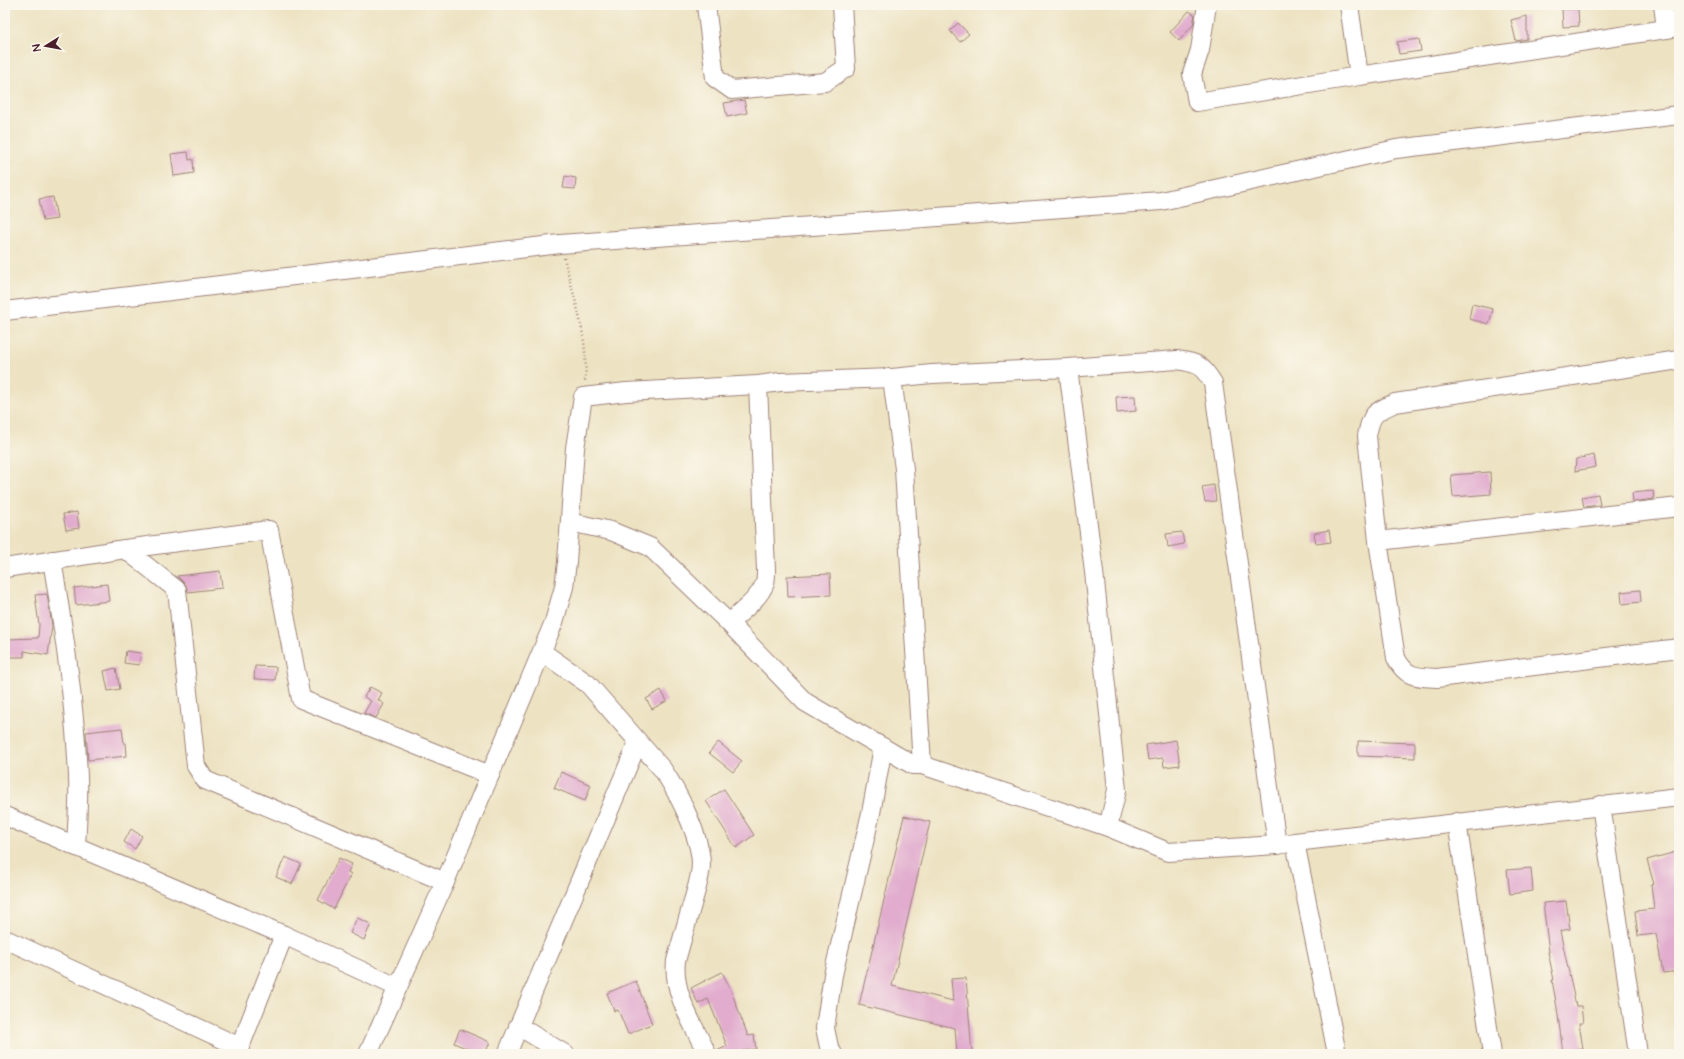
<svg xmlns="http://www.w3.org/2000/svg" width="1684" height="1059" viewBox="0 0 1684 1059" font-family="'Architects Daughter',sans-serif">
<style>
.building{fill:#e1acce}
.lines{fill:none;stroke-linecap:round;stroke-linejoin:round}
.minor-casing{stroke:#9c8177;stroke-width:20}
.path{stroke:#9c8177;stroke-width:2.5;stroke-dasharray:1 3;stroke-linecap:butt}
.minor{stroke:#fff;stroke-width:18}
</style>
<rect width="100%" height="100%" fill="#fbf7ec"/>
<filter id="ink" filterUnits="userSpaceOnUse"><feTurbulence type="fractalNoise" baseFrequency=".025" numOctaves="2"/><feDisplacementMap in="SourceGraphic" scale="8" xChannelSelector="R" yChannelSelector="G"/><feConvolveMatrix kernelMatrix="1 2 1 2 8 2 1 2 1" color-interpolation-filters="sRGB"/></filter>
<filter id="wash" filterUnits="userSpaceOnUse"><feTurbulence type="fractalNoise" baseFrequency=".012" numOctaves="4" result="noise"/><feDisplacementMap in="SourceGraphic" scale="16" xChannelSelector="R" yChannelSelector="G"/><feGaussianBlur stdDeviation="0.9" result="paint"/><feColorMatrix in="noise" values="0 0 0 0 0 0 0 0 0 0 0 0 0 0 0 0 0 1.4 0 .05"/><feComposite in="paint" operator="in"/></filter>
<g filter="url(#wash)">
<rect width="100%" height="100%" fill="#ede3c3"/>
<g id="blocks">
<!-- building -->
<g class="building">
<path d="M1562,9H1578L1579,26L1563,27Z"/>
<path d="M1189,11L1195,15L1193,25L1179,41L1170,32Z"/>
<path d="M1527,16V39L1516,41L1511,20Z"/>
<path d="M958,23L969,34L960,42L950,31Z"/>
<path d="M1419,39L1421,51L1399,54L1397,42Z"/>
<path d="M744,100L747,113L727,117L724,103Z"/>
<path d="M188,152L189,160L193,159L194,173L174,176L171,154Z"/>
<path d="M565,176L576,178L575,189L563,188Z"/>
<path d="M53,197L57,219L43,221L39,199Z"/>
<path d="M1472,304L1493,309L1489,324L1469,319Z"/>
<path d="M1135,396L1136,411L1117,413L1116,397Z"/>
<path d="M1594,455L1596,467L1575,471L1576,459Z"/>
<path d="M1490,472L1491,494L1453,497L1451,475Z"/>
<path d="M1214,485L1216,501L1205,502L1202,487Z"/>
<path d="M1653,491L1654,499L1633,502L1632,493Z"/>
<path d="M1598,494L1600,505L1584,507L1582,497Z"/>
<path d="M77,512L79,528L66,530L63,514Z"/>
<path d="M1329,530L1331,542L1316,544L1314,533Z"/>
<path d="M1182,532L1184,544L1168,547L1166,534Z"/>
<path d="M220,571L222,588L188,592L186,585L177,576Z"/>
<path d="M830,574L831,595L788,597L787,576Z"/>
<path d="M107,584L109,601L76,605L74,588Z"/>
<path d="M1640,590L1641,602L1622,604L1621,592Z"/>
<path d="M47,594L52,626L48,655L24,651V657H8L7,639L38,638L39,625L35,595Z"/>
<path d="M126,651L141,653L139,665L124,663Z"/>
<path d="M255,666L276,667L275,680L254,679Z"/>
<path d="M116,668L120,689L108,691L104,671Z"/>
<path d="M370,687L382,693L378,700L384,704L376,718L364,713L371,701L364,697Z"/>
<path d="M661,690L667,701L652,709L646,699Z"/>
<path d="M122,728L124,743H126L127,756L88,760L86,732Z"/>
<path d="M1176,740L1180,765L1164,767L1163,758L1148,760L1146,745Z"/>
<path d="M1358,741L1415,743V758L1358,756Z"/>
<path d="M718,742L742,761L733,772L709,753Z"/>
<path d="M561,772L591,785L585,801L554,788Z"/>
<path d="M724,789L754,835L736,848L706,801Z"/>
<path d="M904,816L930,822L892,986L953,1001L951,979L966,978L972,1054H957L955,1028L859,1005Z"/>
<path d="M131,829L142,836L135,849L124,842Z"/>
<path d="M1679,851V971L1663,973L1656,934L1638,936L1635,911L1654,909L1651,885L1654,884L1647,860Z"/>
<path d="M285,857L301,864L292,884L276,877Z"/>
<path d="M339,858L352,864L348,872L351,874L334,909L318,900Z"/>
<path d="M1531,868L1533,891L1510,894L1507,870Z"/>
<path d="M1566,901L1570,929L1560,931L1576,1006H1581L1583,1023H1579L1583,1049L1563,1053L1557,1008L1552,980H1554L1548,952H1549L1543,903Z"/>
<path d="M357,918L371,924L364,940L350,933Z"/>
<path d="M722,972L730,988L748,1036L754,1035L756,1049L742,1051L744,1054H717V1051L727,1046L708,999L698,1004L691,988Z"/>
<path d="M636,981L652,1024L628,1034L618,1010L614,1011L607,993Z"/>
<path d="M460,1029L490,1042L485,1054H480L454,1043Z"/>
</g>
</g>
</g>
<g filter="url(#ink)">
<use href="#blocks" fill-opacity="0" stroke="#9c8177" stroke-width="1"/>
<g class="lines">
<defs>
<g id="minor">
<path d="M706,5L715,78L732,90L825,82L846,68L842,5"/>
<path d="M1207,5L1200,50L1192,74L1197,102L1359,76"/>
<path d="M1349,5L1359,76L1666,29"/>
<path d="M1663,5L1666,29L1679,27"/>
<path d="M5,311L560,244L1161,201L1396,149L1679,115"/>
<path d="M1068,368L1094,572L1117,790L1108,827"/>
<path d="M1679,507L1378,541L1396,658C1406,678 1417,677 1437,678L1679,648"/>
<path d="M570,522L611,531L650,547L729,623L805,702L913,765H922L1108,827L1168,852L1277,845L1295,842L1679,797"/>
<path d="M1378,541L1367,436C1371,413 1375,412 1395,403L1679,360"/>
<path d="M125,549L177,590L196,766L205,780L445,882"/>
<path d="M52,560C64,632 75,704 78,777C79,801 77,824 76,847"/>
<path d="M5,568L125,549L269,530L301,699L490,775"/>
<path d="M729,623C741,612 759,599 765,583C766,579 766,574 766,570L758,385"/>
<path d="M542,652L588,684L663,770C678,793 700,835 701,863C701,878 695,893 691,908C686,925 681,943 676,961C672,993 694,1025 707,1054"/>
<path d="M922,765L904,469L892,378L932,374L1068,368L1177,360C1198,363 1202,365 1213,383L1277,845"/>
<path d="M1601,805L1638,1054"/>
<path d="M5,816L284,935L397,987"/>
<path d="M1457,822L1492,1054"/>
<path d="M1295,842L1337,1054"/>
<path d="M5,939L240,1047L284,935"/>
<path d="M518,1026L565,1054"/>
<path d="M368,1054L445,882L554,622L564,587L567,562L575,448L583,397L626,392L758,385L780,382L892,378"/>
<path d="M507,1054L638,742"/>
<path d="M833,1054L829,1047L825,1028L833,975L871,813L883,747"/>
</g>
</defs>
<!-- minor casing -->
<use href="#minor" class="minor-casing"/>
<!-- path -->
<path class="path" d="M564,258C574,298 589,339 585,381"/>
<!-- minor -->
<use href="#minor" class="minor"/>
</g>
</g>
<!-- margin -->
<rect width="1684" height="1059" fill="none" stroke="#fbf7ec" stroke-width="20"/>
<!-- north arrow -->
<g transform="translate(46 46) rotate(259)" stroke="#fbf7ec" stroke-width="3" paint-order="stroke">
<path d="M0-3L7 15L0 10L-7 15Z" fill="#4a1f2b"/>
<text y="-6" font-size="11" font-weight="bold" text-anchor="middle" fill="#4a1f2b">N</text>
</g>
</svg>
